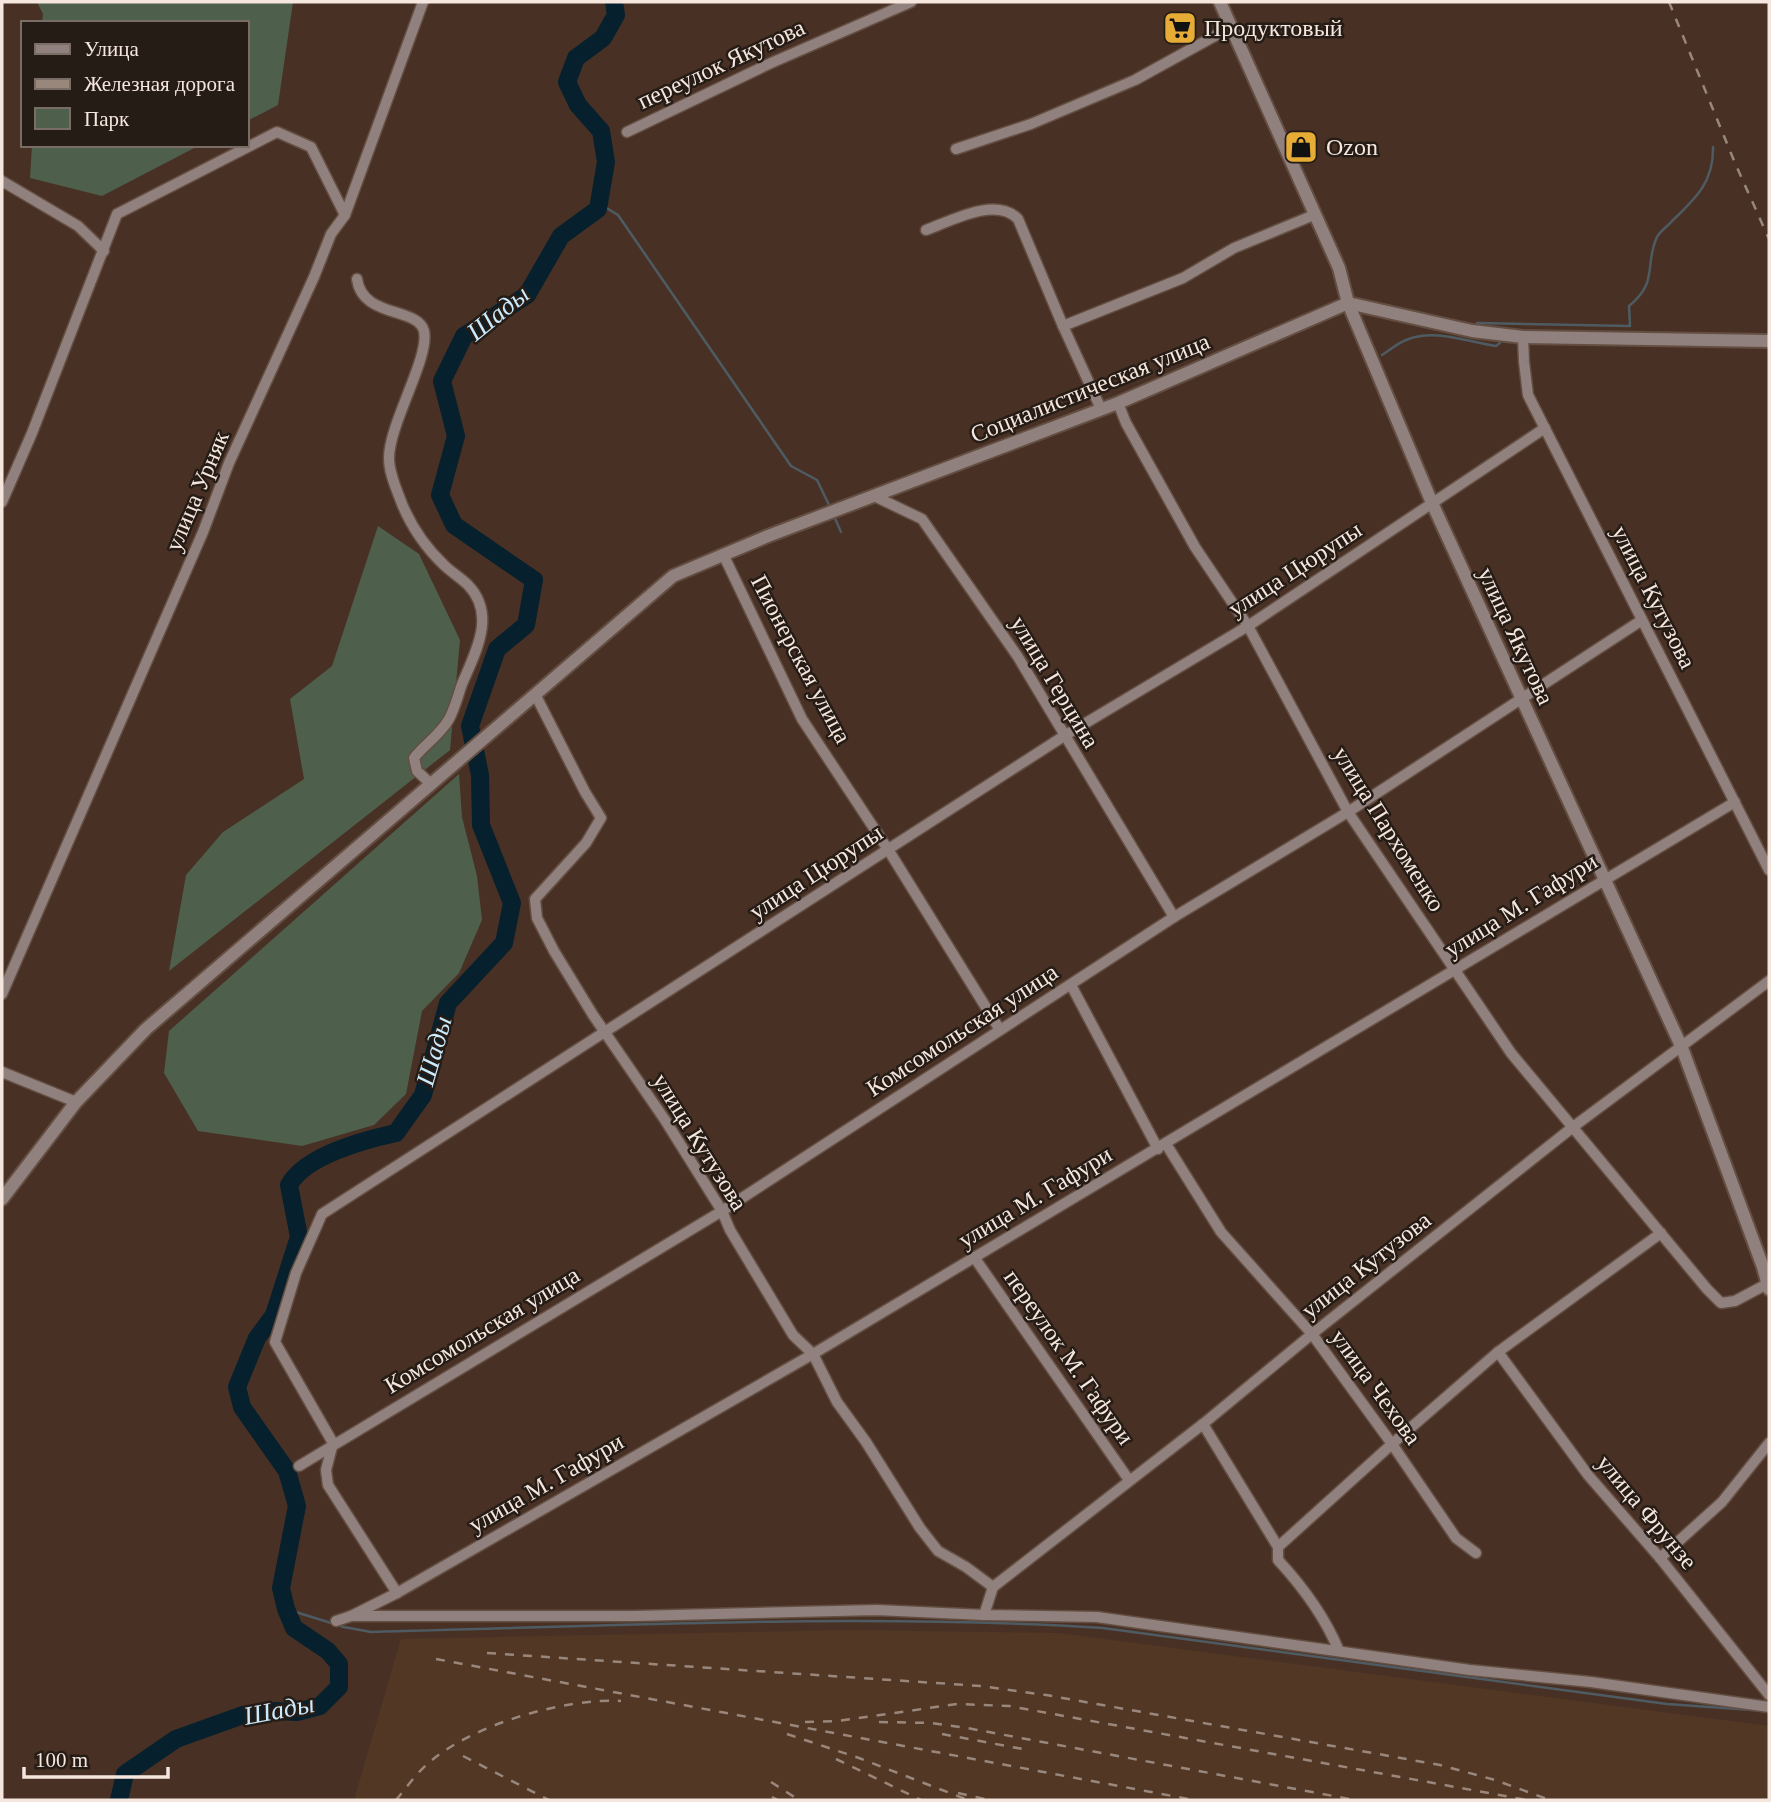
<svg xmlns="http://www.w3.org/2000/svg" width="1771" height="1802" viewBox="0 0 1771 1802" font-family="'Times New Roman',serif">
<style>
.built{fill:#533725}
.green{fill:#4e5f4c}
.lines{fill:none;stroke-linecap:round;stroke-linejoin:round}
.stream{stroke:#4e5b63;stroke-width:2.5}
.river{stroke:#06202e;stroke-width:18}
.minor-casing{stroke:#644e42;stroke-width:13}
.tertiary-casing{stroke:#644e42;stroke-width:16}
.minor{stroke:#90817e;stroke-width:10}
.tertiary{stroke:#90817e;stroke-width:12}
.rail{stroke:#9a877c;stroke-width:2.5;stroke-dasharray:9 9;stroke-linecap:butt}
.labels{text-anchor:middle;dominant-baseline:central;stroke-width:5;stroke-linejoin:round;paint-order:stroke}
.poi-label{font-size:24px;fill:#f5e6de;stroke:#261c16;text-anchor:start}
.street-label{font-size:24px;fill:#f5e6de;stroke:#261c16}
.water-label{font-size:26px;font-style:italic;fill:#caeafe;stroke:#261c16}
</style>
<rect width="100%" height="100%" fill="#483124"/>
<!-- built -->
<path class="built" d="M850,1630L1058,1633L1769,1726V1800H354L401,1639Z"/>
<!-- green -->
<g class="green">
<path d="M37,2H293L278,105L247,121V23H42L43,14Z"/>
<path d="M32,145H200L102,196L30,178Z"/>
<path d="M378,526L419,554L460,640L450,750L169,971L186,875L223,832L304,779L290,699L332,666Z"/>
<path d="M459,774L462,817L477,876L482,920L459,973L422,1011L406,1094L374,1125L302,1146L198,1131L164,1073L169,1031Z"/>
</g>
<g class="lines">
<!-- stream -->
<g class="stream">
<path d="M600,204L618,215L791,466L817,480L830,507"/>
<path d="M1477,323L1630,326L1629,306C1659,282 1644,265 1657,237C1660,231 1668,226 1672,221C1695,199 1714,182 1713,147"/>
<path d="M1382,355C1390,350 1398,343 1406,340C1434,328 1468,342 1496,346L1500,343"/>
<path d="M834,516L841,532"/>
<path d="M286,1609L344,1627L371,1632C615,1626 860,1613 1103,1628L1667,1704L1766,1711"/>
</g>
<!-- river -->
<path class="river" d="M119,1800L125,1774L176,1739L243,1715L274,1711L297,1712L320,1706L339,1687V1664L328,1651L294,1628L286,1609L281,1588L297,1506L287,1471L242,1407L237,1387L257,1338L274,1315L299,1237L289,1185C305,1156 364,1140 396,1133L423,1095L448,1003L504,943L512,903L481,825L480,775L470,726L497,649L526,625L534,580L454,525L440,495L456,436L442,381L464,336L527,295L561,236L598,209L606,162L601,131L578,105L567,82L576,58L603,38L616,15L614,2"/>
<defs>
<g id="minor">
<path d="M627,132L771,63L911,2"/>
<path d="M956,149L1031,124L1135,80L1231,27"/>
<path d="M2,181L78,226L104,251"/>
<path d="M926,230C951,221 996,196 1018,219L1063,326L1101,409"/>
<path d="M357,279C362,318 418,307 424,331C430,357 389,424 389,458C389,474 397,490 402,504C412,528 425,547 444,565C451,572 461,578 468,585C497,615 475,653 462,684C458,695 455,708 449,719C441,734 424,745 414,758L417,771L431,784"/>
<path d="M1063,326L1183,278L1234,248L1314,215"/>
<path d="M1523,337L1524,362L1528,395L1769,870"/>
<path d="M1118,403L1126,423L1195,547L1248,626L1348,812L1511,1053L1707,1289L1721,1303L1735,1301L1767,1284"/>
<path d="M874,496L922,519L1018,657L1174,917"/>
<path d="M2,502L32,433L117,214L277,132L311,147L345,215"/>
<path d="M723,554L802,719L889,851L1000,1030"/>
<path d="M535,694L585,792L601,818L586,843L535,899L537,918L554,951L593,1015L665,1120L722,1211L730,1230L793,1335L813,1354L837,1402L866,1442L920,1528L938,1551L966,1567L993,1587"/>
<path d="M1071,985L1158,1149"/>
<path d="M2,994L203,532L229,463L314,277L331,234L345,215L423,2"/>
<path d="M2,1072L76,1102"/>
<path d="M1166,1144L1221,1232L1312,1334L1392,1444L1456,1538L1476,1553"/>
<path d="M974,1257L1129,1480"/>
<path d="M1498,1352L1588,1475L1660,1558L1769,1695"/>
<path d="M1203,1424L1278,1547V1560C1303,1587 1325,1617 1339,1651"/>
<path d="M299,1466L722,1211L1174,917L1348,812L1642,620"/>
<path d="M1278,1547L1392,1444L1498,1352L1661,1233"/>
<path d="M1660,1558L1722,1502L1769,1443"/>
<path d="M397,1593L328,1485L326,1470L333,1443L275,1342L296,1273L322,1214L1064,736L1248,626L1545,428"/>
<path d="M984,1615L993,1587L1203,1424L1312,1334L1573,1127L1769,981"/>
<path d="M351,1616L397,1593L813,1354L1735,802"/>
<path d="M336,1621L351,1616H635L877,1610L984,1615L1097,1617L1470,1670L1591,1682L1769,1707"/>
</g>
<g id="tertiary">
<path d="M1220,2L1339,268L1348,303L1432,503L1682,1048L1763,1267L1769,1289"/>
<path d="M2,1199L76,1102L146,1029L673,576L768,536L1118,403L1348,303L1472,331L1523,337L1769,341"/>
</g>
</defs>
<!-- minor casing -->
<use href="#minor" class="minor-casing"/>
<!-- tertiary casing -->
<use href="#tertiary" class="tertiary-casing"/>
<!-- minor -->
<use href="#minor" class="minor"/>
<!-- tertiary -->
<use href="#tertiary" class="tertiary"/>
<!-- rail -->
<g class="rail">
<path d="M1669,2L1735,163L1769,239"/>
<path d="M487,1653L981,1686L1046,1695L1440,1765L1495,1780L1550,1800"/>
<path d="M436,1659L1194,1800"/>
<path d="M805,1722L838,1721L957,1704L1009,1706L1527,1800"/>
<path d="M879,1722L931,1723L967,1728L1355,1800"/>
<path d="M787,1734L859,1758L968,1800"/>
<path d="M942,1734L1028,1750"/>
<path d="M463,1756L549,1800"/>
<path d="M836,1759L921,1800"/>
<path d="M771,1782L799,1800"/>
<path d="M958,1793L989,1800"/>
<path d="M772,1797L778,1800"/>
<path d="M396,1800C407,1787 418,1771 432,1760C476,1724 564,1698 621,1701"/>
</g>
</g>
<!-- icons -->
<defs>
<symbol id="supermarket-square" viewBox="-11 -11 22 22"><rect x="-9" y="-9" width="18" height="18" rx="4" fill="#e7ac36" stroke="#261c16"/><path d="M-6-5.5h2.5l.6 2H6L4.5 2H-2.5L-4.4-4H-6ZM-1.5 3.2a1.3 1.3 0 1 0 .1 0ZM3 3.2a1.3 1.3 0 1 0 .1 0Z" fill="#111"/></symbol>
<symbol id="shop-square" viewBox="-11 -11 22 22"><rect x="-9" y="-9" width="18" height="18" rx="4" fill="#e7ac36" stroke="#261c16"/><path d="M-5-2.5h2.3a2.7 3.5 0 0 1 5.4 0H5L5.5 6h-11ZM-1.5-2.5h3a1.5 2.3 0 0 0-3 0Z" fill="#111"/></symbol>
</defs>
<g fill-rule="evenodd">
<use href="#supermarket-square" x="1161" y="9" width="38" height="38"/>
<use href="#shop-square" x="1282" y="128" width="38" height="38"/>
</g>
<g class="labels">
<!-- poi labels -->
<g class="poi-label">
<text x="1204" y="28">Продуктовый</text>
<text x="1326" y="147">Ozon</text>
</g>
<!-- street labels -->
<g class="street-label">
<text transform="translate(721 64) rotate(-25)">переулок Якутова</text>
<text transform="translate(1090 388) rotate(-22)">Социалистическая улица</text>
<text transform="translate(197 491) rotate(-67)">улица Урняк</text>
<text transform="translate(1295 569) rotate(-33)">улица Цюрупы</text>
<text transform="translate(1654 597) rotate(63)">улица Кутузова</text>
<text transform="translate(1516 636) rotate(65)">улица Якутова</text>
<text transform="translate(801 659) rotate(62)">Пионерская улица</text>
<text transform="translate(1055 682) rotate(59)">улица Герцина</text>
<text transform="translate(1389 829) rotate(58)">улица Пархоменко</text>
<text transform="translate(816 872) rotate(-33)">улица Цюрупы</text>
<text transform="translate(1521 905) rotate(-32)">улица М. Гафури</text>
<text transform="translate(962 1030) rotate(-33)">Комсомольская улица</text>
<text transform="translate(700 1142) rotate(58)">улица Кутузова</text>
<text transform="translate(1035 1197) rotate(-31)">улица М. Гафури</text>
<text transform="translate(1366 1265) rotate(-38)">улица Кутузова</text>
<text transform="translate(482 1330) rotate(-31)">Комсомольская улица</text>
<text transform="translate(1069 1357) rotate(55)">переулок М. Гафури</text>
<text transform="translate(1376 1387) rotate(54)">улица Чехова</text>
<text transform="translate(546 1483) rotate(-30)">улица М. Гафури</text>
<text transform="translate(1647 1512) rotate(50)">улица Фрунзе</text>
</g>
<!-- water labels -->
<g class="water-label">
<text transform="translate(498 313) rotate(-39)">Шады</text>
<text transform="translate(434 1051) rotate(-74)">Шады</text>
<text transform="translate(279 1710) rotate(-11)">Шады</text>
</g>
</g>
<!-- border -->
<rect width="1771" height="1802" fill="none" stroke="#f5e6de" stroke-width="7"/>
<!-- legend -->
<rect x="21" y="21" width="228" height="126" fill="#261c16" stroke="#796d66" stroke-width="2"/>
<rect x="35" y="44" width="35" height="10" fill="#90817e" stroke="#796d66" stroke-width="2"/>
<text x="84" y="56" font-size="21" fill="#f5e6de">Улица</text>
<rect x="35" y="79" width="35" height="10" fill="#9a877c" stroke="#796d66" stroke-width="2"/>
<text x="84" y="91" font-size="21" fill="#f5e6de">Железная дорога</text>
<rect x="35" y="108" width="35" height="21" fill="#4e5f4c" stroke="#796d66" stroke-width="2"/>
<text x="84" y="126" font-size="21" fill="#f5e6de">Парк</text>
<!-- scale -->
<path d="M24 1767v10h144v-10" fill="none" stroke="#f5e6de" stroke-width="3.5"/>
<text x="35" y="1767" font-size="21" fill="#f5e6de" stroke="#261c16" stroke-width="5" paint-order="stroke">100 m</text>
</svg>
